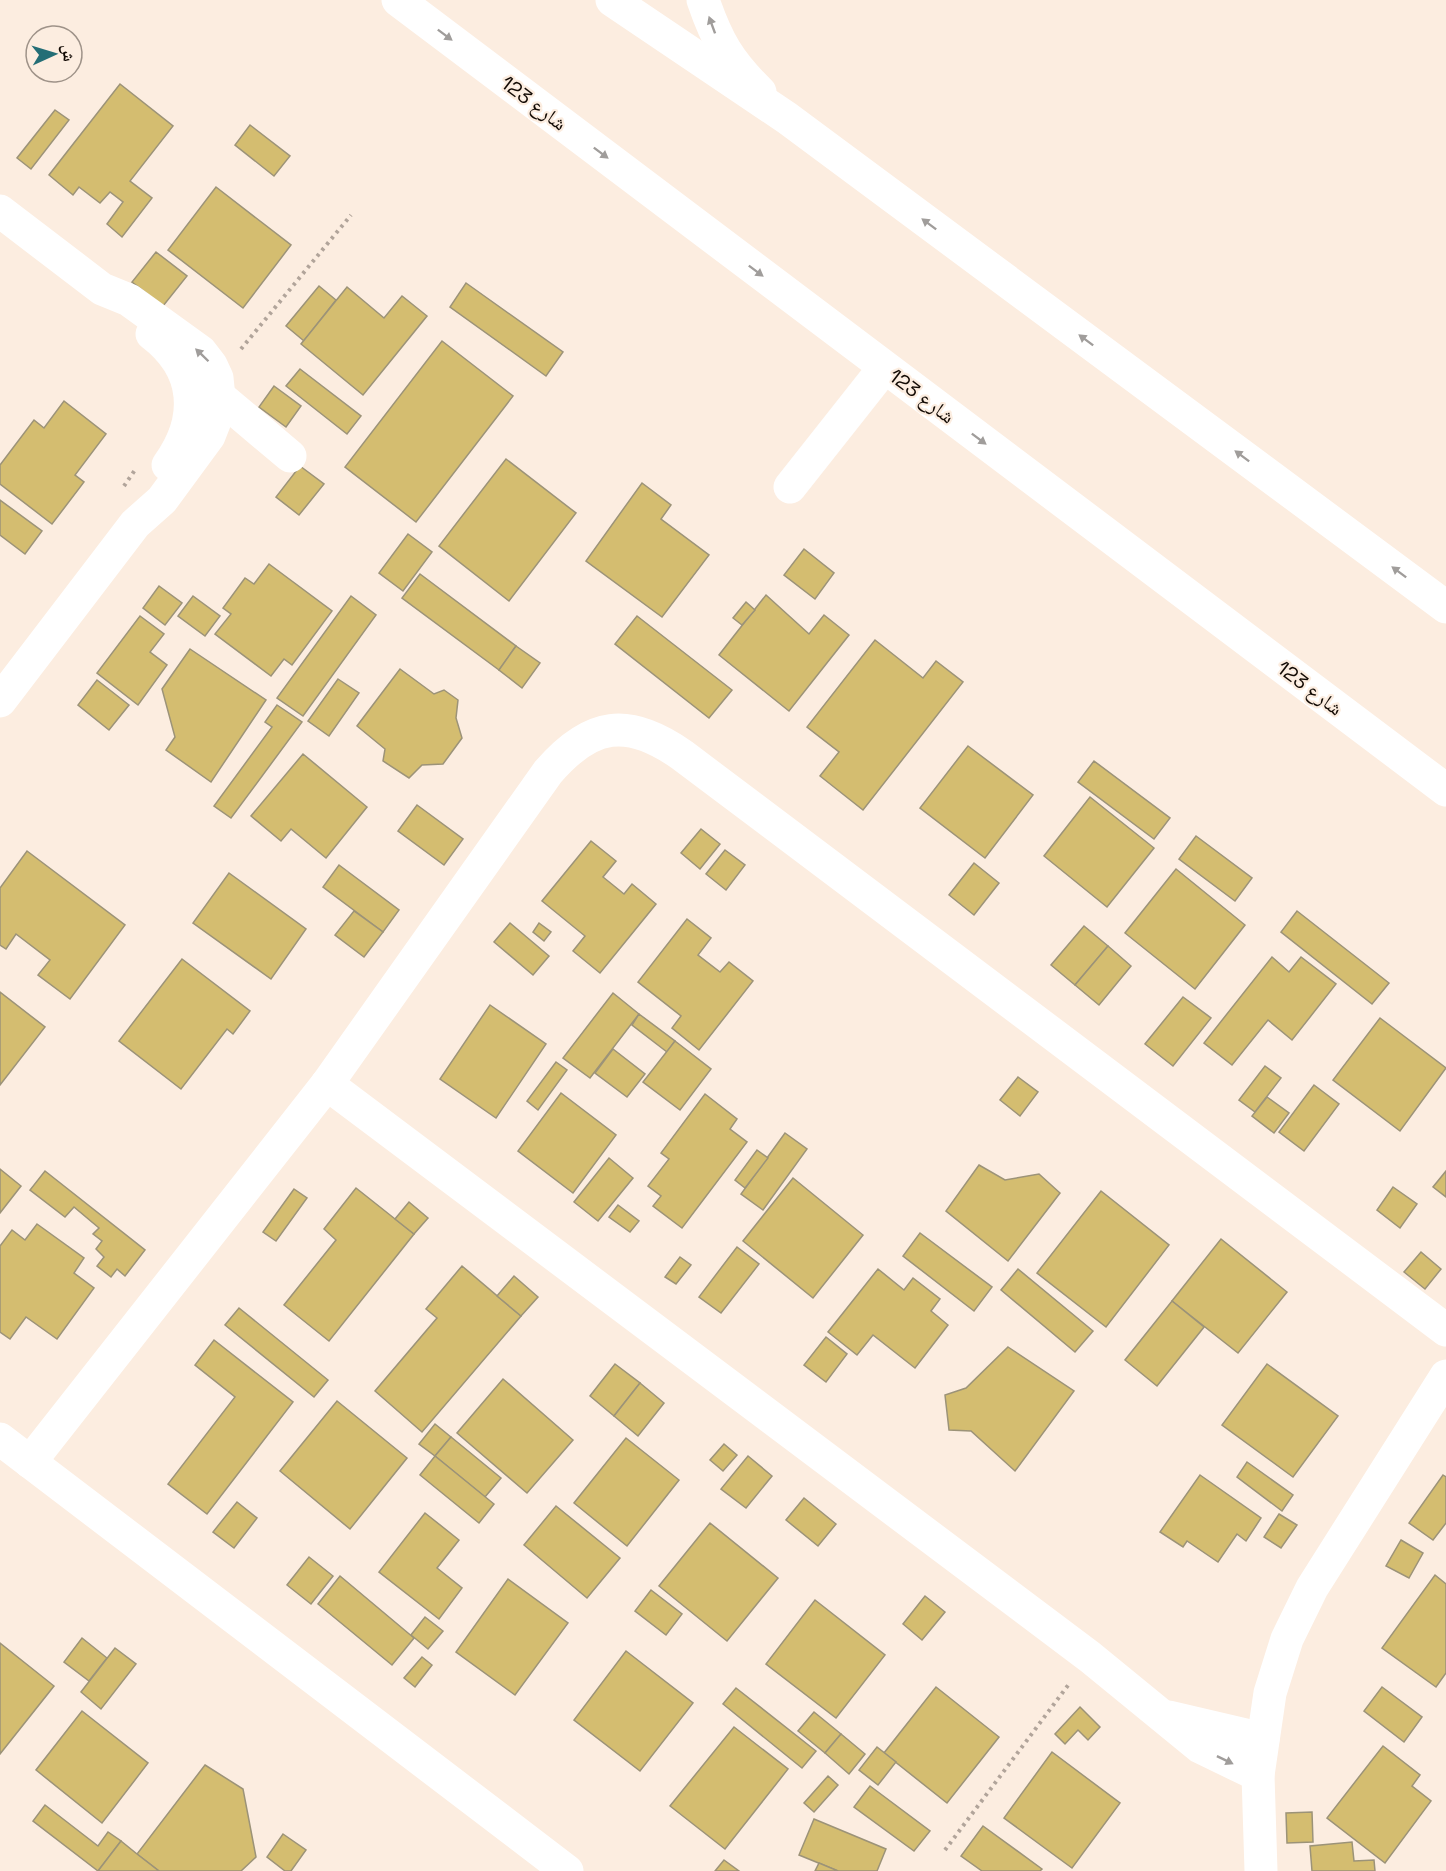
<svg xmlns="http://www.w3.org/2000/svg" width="1446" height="1871" viewBox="0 0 1446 1871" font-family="'Space Grotesk','Noto Naskh Arabic',sans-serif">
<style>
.building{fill:#d4bd70;stroke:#9c9378;stroke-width:1.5}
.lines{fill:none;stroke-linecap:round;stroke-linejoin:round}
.path{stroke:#b1a49a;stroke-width:4;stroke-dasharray:3 4.5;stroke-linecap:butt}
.minor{stroke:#fff;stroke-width:33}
.major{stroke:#fff;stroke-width:33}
.oneway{fill:#a09d9b}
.labels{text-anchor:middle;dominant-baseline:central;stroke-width:4.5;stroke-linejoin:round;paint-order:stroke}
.street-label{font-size:20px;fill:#120a04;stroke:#fcede0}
</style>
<rect width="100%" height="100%" fill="#fcede0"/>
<!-- building -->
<g class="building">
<path d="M120,84L173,126L130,181L152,198L122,237L107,224L123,202L110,192L100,203L79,187L73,195L49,175Z"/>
<path d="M55,110L69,120L31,169L17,158Z"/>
<path d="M250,125L290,156L274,176L235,145Z"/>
<path d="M216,187L291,245L243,308L168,250Z"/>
<path d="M156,252L187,276L163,306L132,282Z"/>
<path d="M466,283L563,352L546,376L450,307Z"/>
<path d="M319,286L336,300L304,341L286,326Z"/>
<path d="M347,287L384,318L402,296L427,316L363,395L301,344Z"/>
<path d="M442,341L513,396L416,522L345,467Z"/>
<path d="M300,369L361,416L347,434L286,386Z"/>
<path d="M274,386L301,406L286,427L259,407Z"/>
<path d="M64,401L106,434L75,475L84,482L52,524L0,484V465L34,420L44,428Z"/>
<path d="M506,459L576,513L509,601L439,546Z"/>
<path d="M300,466L324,484L299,515L276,497Z"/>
<path d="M642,483L671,505L661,519L709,555L662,617L586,561Z"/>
<path d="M0,500L42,531L25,554L0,535Z"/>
<path d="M408,534L432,552L403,591L379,573Z"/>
<path d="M804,549L834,573L815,599L784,575Z"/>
<path d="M269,564L332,611L292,665L284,659L271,676L215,634L231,614L223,608L245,578L254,584Z"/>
<path d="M420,574L516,646L499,670L402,598Z"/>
<path d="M159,586L182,603L165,625L143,608Z"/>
<path d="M766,595L809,634L824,615L849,635L789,711L719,655Z"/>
<path d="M193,596L220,616L205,636L178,616Z"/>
<path d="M351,596L376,615L303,716L277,698Z"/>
<path d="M746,602L755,610L742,625L733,618Z"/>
<path d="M140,616L164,634L150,652L167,665L138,705L97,673Z"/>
<path d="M637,616L732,690L709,718L615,644Z"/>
<path d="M875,640L923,678L936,661L963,682L863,810L820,776L839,752L807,727Z"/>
<path d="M516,646L540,663L522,688L499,670Z"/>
<path d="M190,649L266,700L211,782L166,750L175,737L162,689Z"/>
<path d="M400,669L434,694L444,690L458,700L456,718L462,738L443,764L422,765L409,778L383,761L385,749L357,726Z"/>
<path d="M338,679L359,693L329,736L308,721Z"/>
<path d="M97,680L129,705L109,730L78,705Z"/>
<path d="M277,705L302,722L231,818L214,806L272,727L265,722Z"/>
<path d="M968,746L1033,795L985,858L920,808Z"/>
<path d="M303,754L367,807L326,858L291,829L281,841L251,816Z"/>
<path d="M1094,761L1170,818L1154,839L1078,782Z"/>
<path d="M1090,797L1154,848L1107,907L1044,856Z"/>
<path d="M417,805L463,839L444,865L398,831Z"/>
<path d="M701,829L720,844L700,869L681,853Z"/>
<path d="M1196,836L1252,878L1235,901L1179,859Z"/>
<path d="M591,841L616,861L603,877L624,894L632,884L656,904L600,973L573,951L585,936L542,901Z"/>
<path d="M725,850L745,865L726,890L706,874Z"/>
<path d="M27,851L125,925L70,999L38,975L50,960L16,934L6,949L0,945V888Z"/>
<path d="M974,863L999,883L974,915L949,895Z"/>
<path d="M339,865L399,910L383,932L323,887Z"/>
<path d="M1176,869L1245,925L1195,989L1125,933Z"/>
<path d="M229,873L306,929L271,979L193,923Z"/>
<path d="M354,911L383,932L364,957L335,935Z"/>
<path d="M1297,911L1389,983L1372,1004L1281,932Z"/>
<path d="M687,919L711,938L698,955L720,972L729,962L753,981L699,1050L672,1028L681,1016L638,982Z"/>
<path d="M510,923L549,956L533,975L494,942Z"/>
<path d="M539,923L551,932L544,941L533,932Z"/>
<path d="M1084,926L1108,946L1075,985L1051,965Z"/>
<path d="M1108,946L1131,966L1099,1005L1075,985Z"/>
<path d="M1272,957L1289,972L1301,957L1336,984L1292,1040L1268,1020L1232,1065L1204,1043Z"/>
<path d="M182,959L250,1011L233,1034L227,1029L181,1089L119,1041Z"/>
<path d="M0,992L45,1027L0,1085Z"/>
<path d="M613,993L639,1014L590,1078L563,1058Z"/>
<path d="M1183,997L1211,1018L1173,1066L1145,1044Z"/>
<path d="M490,1005L546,1044L496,1118L440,1079Z"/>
<path d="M639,1014L675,1041L667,1052L632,1025Z"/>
<path d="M1380,1018L1446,1068L1400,1131L1333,1080Z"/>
<path d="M675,1041L711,1069L680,1110L643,1082Z"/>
<path d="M613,1049L645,1074L627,1097L595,1073Z"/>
<path d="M556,1062L567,1070L538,1110L527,1101Z"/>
<path d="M1265,1066L1281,1078L1255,1112L1239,1100Z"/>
<path d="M1018,1077L1038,1092L1020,1116L1000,1100Z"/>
<path d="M1314,1085L1339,1104L1304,1151L1279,1132Z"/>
<path d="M561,1093L616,1135L573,1193L518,1151Z"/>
<path d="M705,1094L737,1119L730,1129L747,1142L682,1228L653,1206L661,1196L648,1186L669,1159L661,1153Z"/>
<path d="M1267,1097L1289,1113L1274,1133L1252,1116Z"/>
<path d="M785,1133L807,1149L763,1210L741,1194Z"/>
<path d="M757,1150L768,1158L745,1188L735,1180Z"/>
<path d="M609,1158L633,1178L598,1221L574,1202Z"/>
<path d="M979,1165L1005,1180L1039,1174L1060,1193L1008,1261L946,1211Z"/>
<path d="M0,1169L21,1186L0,1213Z"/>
<path d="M45,1171L145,1250L125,1276L117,1269L111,1277L97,1266L104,1257L96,1249L102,1241L93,1234L99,1228L74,1207L65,1217L30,1190Z"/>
<path d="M1446,1171V1197L1433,1187Z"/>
<path d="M793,1178L863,1235L813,1298L743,1241Z"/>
<path d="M1393,1187L1417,1204L1400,1228L1377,1210Z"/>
<path d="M356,1188L414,1234L329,1341L284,1305L336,1240L324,1229Z"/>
<path d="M294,1189L307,1198L276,1241L263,1232Z"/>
<path d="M1101,1191L1169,1245L1106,1327L1037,1273Z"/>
<path d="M409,1202L428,1218L414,1234L395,1219Z"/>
<path d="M618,1205L639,1221L630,1232L609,1217Z"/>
<path d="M37,1224L84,1258L74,1273L94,1288L57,1339L26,1317L10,1339L0,1332V1246L12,1230L25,1240Z"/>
<path d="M920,1233L992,1287L974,1311L903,1256Z"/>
<path d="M1221,1239L1287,1292L1238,1353L1172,1301Z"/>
<path d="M737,1247L759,1264L721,1313L699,1297Z"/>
<path d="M1421,1252L1441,1269L1425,1289L1404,1272Z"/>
<path d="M680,1257L691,1265L676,1284L665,1277Z"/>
<path d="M462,1266L521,1316L422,1432L375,1391L437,1318L426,1309Z"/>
<path d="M878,1269L904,1290L913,1278L940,1299L931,1311L948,1325L915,1368L873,1335L857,1355L828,1332Z"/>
<path d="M1018,1269L1093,1331L1075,1352L1001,1290Z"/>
<path d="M514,1276L538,1297L521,1316L497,1296Z"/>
<path d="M1172,1301L1204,1327L1157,1386L1125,1360Z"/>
<path d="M239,1308L328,1380L314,1397L225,1325Z"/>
<path d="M826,1337L847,1354L826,1382L804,1365Z"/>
<path d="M214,1340L293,1402L207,1514L168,1484L235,1397L195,1365Z"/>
<path d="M1008,1347L1074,1391L1015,1471L971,1431L949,1430L945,1395L966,1388Z"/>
<path d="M615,1364L640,1383L614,1416L590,1396Z"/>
<path d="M1267,1364L1338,1416L1293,1477L1222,1425Z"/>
<path d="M503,1379L573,1440L527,1493L457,1433Z"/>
<path d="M640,1383L664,1403L638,1436L614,1416Z"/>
<path d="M337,1401L407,1458L350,1529L280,1471Z"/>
<path d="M435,1424L451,1437L435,1456L419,1444Z"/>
<path d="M451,1437L501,1478L485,1497L435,1456Z"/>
<path d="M626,1438L679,1480L627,1546L574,1503Z"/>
<path d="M724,1444L737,1455L723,1471L710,1460Z"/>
<path d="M435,1456L494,1504L479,1523L420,1475Z"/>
<path d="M748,1456L772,1476L746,1508L721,1489Z"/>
<path d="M1247,1462L1293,1495L1282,1511L1237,1477Z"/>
<path d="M1200,1475L1261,1518L1246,1541L1237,1534L1218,1562L1187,1541L1183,1547L1160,1532Z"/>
<path d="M1443,1475L1446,1477V1523L1433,1540L1409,1523Z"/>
<path d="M804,1498L836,1524L818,1546L786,1520Z"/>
<path d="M237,1502L257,1518L234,1548L213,1532Z"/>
<path d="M556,1506L620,1558L587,1598L524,1545Z"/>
<path d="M425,1513L459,1540L437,1568L462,1588L439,1619L379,1572Z"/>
<path d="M1279,1514L1297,1525L1281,1548L1264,1537Z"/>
<path d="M710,1523L778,1578L727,1641L659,1586Z"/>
<path d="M1401,1540L1423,1553L1409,1578L1386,1566Z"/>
<path d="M309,1557L333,1576L311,1604L287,1585Z"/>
<path d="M1435,1575L1446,1584V1673L1436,1687L1382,1648Z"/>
<path d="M340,1576L414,1638L392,1665L318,1604Z"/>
<path d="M508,1579L568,1623L515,1695L456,1652Z"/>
<path d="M651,1590L682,1614L666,1635L635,1611Z"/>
<path d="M925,1596L945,1612L922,1640L903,1624Z"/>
<path d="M815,1600L885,1655L836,1718L766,1664Z"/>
<path d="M425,1617L443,1631L428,1649L411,1635Z"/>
<path d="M82,1638L107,1658L89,1681L64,1662Z"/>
<path d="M0,1643L54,1686L0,1754Z"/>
<path d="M115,1648L136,1664L101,1709L81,1692Z"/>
<path d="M626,1651L693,1703L640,1771L574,1720Z"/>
<path d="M422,1657L432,1665L415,1687L404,1678Z"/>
<path d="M936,1687L999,1737L947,1803L884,1753Z"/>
<path d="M1382,1687L1422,1717L1404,1742L1364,1711Z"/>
<path d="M736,1688L816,1751L802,1768L723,1704Z"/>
<path d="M1080,1707L1100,1727L1088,1740L1078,1730L1065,1744L1055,1734Z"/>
<path d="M82,1711L148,1763L102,1823L36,1770Z"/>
<path d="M814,1712L841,1734L825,1753L798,1731Z"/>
<path d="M734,1727L788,1769L725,1849L670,1806Z"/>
<path d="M841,1734L865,1754L849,1774L825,1753Z"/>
<path d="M1383,1746L1420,1775L1412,1786L1431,1801L1385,1863L1327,1818Z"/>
<path d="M877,1747L896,1762L878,1785L859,1770Z"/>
<path d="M1052,1752L1120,1803L1072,1868L1004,1818Z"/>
<path d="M205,1765L243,1789L256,1857L241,1871H159L137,1854Z"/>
<path d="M828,1776L838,1785L814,1812L804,1803Z"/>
<path d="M870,1786L930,1831L914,1851L854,1807Z"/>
<path d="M45,1805L98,1846L108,1832L121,1841L98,1871L33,1821Z"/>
<path d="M1312,1812L1313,1842L1287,1843L1286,1813Z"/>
<path d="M814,1819L886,1849L877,1871H838L799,1855Z"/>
<path d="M983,1826L1042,1869L1040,1871H982L961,1856Z"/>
<path d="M283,1834L306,1850L291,1871H285L267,1857Z"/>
<path d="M121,1841L137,1854L159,1871H98Z"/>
<path d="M1352,1842L1354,1861L1374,1860L1375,1871H1312L1310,1846Z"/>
<path d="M724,1860L739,1871H715Z"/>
<path d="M819,1863L838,1871H815Z"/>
</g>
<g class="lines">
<!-- path -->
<g class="path">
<path d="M241,349L351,215"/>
<path d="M124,486L135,470"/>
<path d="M945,1850L1069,1684"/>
</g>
<!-- minor -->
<g class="minor">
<path d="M703,0C717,41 729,62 760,92"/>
<path d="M0,211L102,289L129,300L201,352L211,365L217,378L220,408L209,436L162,500L135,524L0,701"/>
<path d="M152,334C199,370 201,419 168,465"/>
<path d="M220,397L290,456"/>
<path d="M790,487L884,368"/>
<path d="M327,1084L1090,1657L1200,1747L1258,1775"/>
<path d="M0,1439L567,1871"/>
<path d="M30,1462L327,1084L548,772C591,722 628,717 682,755L1446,1330"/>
<path d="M1169,1717L1263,1739"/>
<path d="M1261,1871L1258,1775L1270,1693L1287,1639L1312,1588L1446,1376"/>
</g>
<!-- major -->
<g class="major">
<path d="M398,0L1446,790"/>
<path d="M612,0L787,118L1446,607"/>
</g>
</g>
<!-- one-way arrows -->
<defs><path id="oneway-solid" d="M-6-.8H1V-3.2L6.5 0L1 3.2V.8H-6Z" transform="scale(1.5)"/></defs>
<g class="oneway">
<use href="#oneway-solid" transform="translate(712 25) rotate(-110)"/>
<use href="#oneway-solid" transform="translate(445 35) rotate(37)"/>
<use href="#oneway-solid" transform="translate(601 153) rotate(37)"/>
<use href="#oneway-solid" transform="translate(929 224) rotate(-143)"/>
<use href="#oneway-solid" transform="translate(756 271) rotate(37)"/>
<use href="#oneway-solid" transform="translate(1086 340) rotate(-143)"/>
<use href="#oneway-solid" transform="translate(202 355) rotate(-136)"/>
<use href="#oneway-solid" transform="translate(979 439) rotate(37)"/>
<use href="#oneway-solid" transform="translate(1242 456) rotate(-143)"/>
<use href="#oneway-solid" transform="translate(1399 572) rotate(-143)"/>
<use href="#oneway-solid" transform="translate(1225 1760) rotate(26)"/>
</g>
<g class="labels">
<!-- street labels -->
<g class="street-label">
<text transform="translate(534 103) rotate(37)">شارع 123</text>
<text transform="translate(922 396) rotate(37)">شارع 123</text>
<text transform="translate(1310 688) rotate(37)">شارع 123</text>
</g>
</g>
<!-- north arrow -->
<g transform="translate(54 54) rotate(86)"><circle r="28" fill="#fcede0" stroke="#9e9288" stroke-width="1.5"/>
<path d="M0-4.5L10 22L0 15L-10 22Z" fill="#246e76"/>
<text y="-9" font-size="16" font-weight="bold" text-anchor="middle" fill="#120a04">ش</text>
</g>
</svg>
